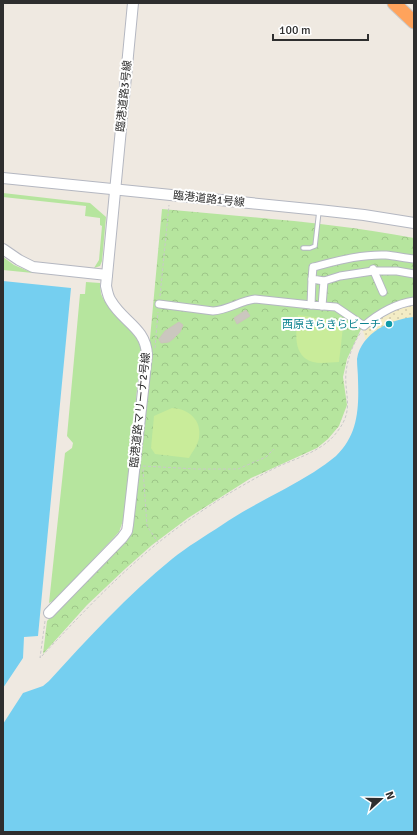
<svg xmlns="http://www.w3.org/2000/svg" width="417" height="835" viewBox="0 0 417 835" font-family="Signika,'Noto Sans JP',sans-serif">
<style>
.grass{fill:#b6e59e}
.sand{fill:url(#sand-dots)}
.park{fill:url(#park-crowns)}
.pitch{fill:#c9ec9a}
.water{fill:#75cff0}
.building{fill:#cbc7bf;stroke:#cbc5ba}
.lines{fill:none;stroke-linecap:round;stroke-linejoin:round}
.lane-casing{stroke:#b4b7c1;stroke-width:5.5}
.street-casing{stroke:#b4b7c1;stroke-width:9}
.secondary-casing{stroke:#b4b7c1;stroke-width:12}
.highway-casing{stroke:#c9c9c9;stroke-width:15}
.path{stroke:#c9c9c9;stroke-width:1;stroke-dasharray:3 2;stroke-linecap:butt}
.lane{stroke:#fff;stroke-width:3.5}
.street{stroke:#fff;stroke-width:7}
.secondary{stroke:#fff;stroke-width:10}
.highway{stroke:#ffa35c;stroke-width:13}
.culture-dot{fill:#0f9aa8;stroke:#fff;stroke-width:1.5}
.labels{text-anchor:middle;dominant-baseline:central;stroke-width:4;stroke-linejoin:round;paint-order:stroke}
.street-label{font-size:11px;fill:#2e2e2e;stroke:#fff}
.culture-label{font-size:11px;fill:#0d838f;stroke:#fff;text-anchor:end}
</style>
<defs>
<pattern id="sand-dots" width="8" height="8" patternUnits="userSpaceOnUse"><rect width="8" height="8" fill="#f3ecc5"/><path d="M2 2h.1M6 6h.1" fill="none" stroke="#d1cbaa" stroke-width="1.8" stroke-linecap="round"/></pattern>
<pattern id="park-crowns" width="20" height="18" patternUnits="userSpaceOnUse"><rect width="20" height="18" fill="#b6e59e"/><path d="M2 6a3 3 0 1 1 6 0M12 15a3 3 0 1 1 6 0" fill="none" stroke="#9dc588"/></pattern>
</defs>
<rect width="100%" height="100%" fill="#efe9e1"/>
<!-- grass -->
<g class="grass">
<path d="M3,193L90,203L106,217L102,261L100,266L94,268L99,260L102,226L100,225V218L85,216L86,206L3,197Z"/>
<path d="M3,257L14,265L33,273L3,270Z"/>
<path d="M86,282L100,283L101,294L104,300L137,336L141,350L124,518L119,532L55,600L49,603L65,453L72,448L73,443L67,436L80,294H85Z"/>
</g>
<!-- sand -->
<path class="sand" d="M414,299V346L366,342L362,327Z"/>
<!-- park -->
<path class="park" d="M162,209C246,217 331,222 414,238V299L362,327L347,359L343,377L347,405L339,426L328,439L317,448L251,478L188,518L152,545L125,569L87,605L43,654L47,621L125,543L132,533Z"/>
<!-- pitch -->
<g class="pitch">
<path d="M298,315L339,321L343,327L339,362C331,362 321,364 313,362C292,356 296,332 298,315Z"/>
<path d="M172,408C189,409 202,420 199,438C198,445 192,452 189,458L155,454L151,448L154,416Z"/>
</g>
<!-- water -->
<g class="water">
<path d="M3,281L71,288L38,636L24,637L23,658L3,688Z"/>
<path d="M414,317V832H3V724L23,693L43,686L49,681C87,639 128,595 172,559C187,547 205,536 222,525C251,505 284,491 314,472C321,467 329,462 336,456C358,435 359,409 358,380C358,373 357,366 357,359C361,333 391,319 414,317Z"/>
</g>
<!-- building -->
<g class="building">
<path d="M246,310L250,316L237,324L234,318Z"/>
<path d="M179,322L183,325L180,332L174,338L169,342L161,343L159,339L165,331Z"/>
</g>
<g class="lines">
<defs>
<path id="lane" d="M303,248H310L315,246L319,211"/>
<g id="street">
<path d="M414,259C405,258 395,256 386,255C361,254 337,261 313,267L312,279L324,281L340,276L373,271H397L414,274"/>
<path d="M373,269L383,292"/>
<path d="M312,279L311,305L336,307L364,326C379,313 394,304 414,301"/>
<path d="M159,304L213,311C228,310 240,301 255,299L311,305"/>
<path d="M322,306L324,281"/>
</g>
<g id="secondary">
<path d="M3,178L319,210L364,215L414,223"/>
<path d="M3,249L19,260L33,267L107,275"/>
<path d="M49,613L122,538L127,531L128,525L147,355C146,328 123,322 111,301C108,297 107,291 106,286L133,3"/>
</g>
<path id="highway" d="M394,3L414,22"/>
</defs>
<!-- lane casing -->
<use href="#lane" class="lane-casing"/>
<!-- street casing -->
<use href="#street" class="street-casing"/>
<!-- secondary casing -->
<use href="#secondary" class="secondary-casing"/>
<!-- highway casing -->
<use href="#highway" class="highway-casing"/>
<!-- path -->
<g class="path">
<path d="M160,296L169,205"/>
<path d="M155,348L158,312"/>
<path d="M143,466L196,469H238L266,457L274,449"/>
<path d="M143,469L147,526L158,542"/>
<path d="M45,621L40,658C89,606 137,554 196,515C222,497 249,481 277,467C297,458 323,451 337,432C355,409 344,396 346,372C348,357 353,344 361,332"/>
</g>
<!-- lane -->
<use href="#lane" class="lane"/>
<!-- street -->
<use href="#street" class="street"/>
<!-- secondary -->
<use href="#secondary" class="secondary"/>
<!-- highway -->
<use href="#highway" class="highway"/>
</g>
<!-- markers -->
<circle class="culture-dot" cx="389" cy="324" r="4"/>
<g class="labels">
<!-- street labels -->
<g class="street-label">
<text transform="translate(124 96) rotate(-84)">臨港道路3号線</text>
<text transform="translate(209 199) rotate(6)">臨港道路1号線</text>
<text transform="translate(140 410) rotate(-84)">臨港道路マリーナ2号線</text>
</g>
<!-- culture labels -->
<g class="culture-label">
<text x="381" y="324">西原きらきらビーチ</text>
</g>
</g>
<!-- border -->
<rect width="417" height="835" fill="none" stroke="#2e2e2e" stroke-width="8"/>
<!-- north arrow -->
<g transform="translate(381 799) rotate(69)" stroke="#ffffff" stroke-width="3" paint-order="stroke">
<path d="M0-3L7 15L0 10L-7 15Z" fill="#2e2e2e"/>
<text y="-6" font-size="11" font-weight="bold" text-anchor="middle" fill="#2e2e2e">N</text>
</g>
<!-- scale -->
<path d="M273 34v6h95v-6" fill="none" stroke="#2e2e2e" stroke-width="2"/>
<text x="279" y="34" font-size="12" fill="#2e2e2e" stroke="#ffffff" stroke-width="3" paint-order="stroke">100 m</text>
</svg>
